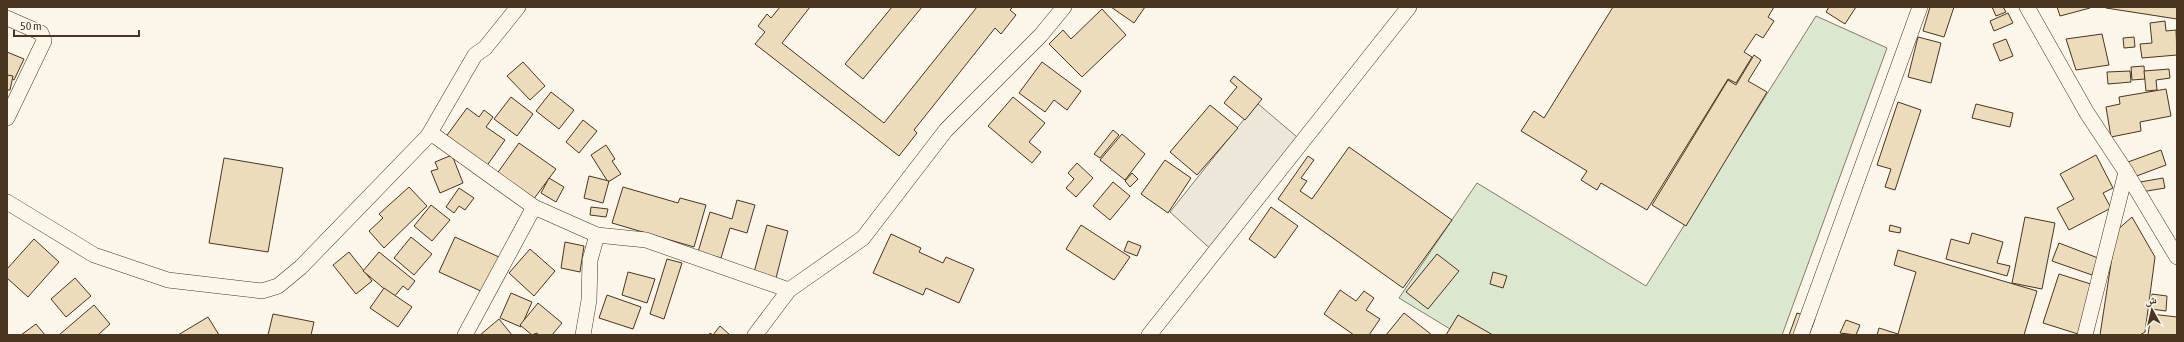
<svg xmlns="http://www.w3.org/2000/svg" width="2184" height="342" viewBox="0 0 2184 342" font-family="'Asap Condensed','Noto Naskh Arabic',sans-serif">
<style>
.green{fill:#dce7d0;stroke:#887966}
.parking{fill:#ede7d9;stroke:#887966}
.building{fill:#ecdcbc;stroke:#4a3520}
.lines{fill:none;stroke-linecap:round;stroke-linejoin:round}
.street-casing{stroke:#4a3520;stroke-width:16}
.street{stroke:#fbf6e9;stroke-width:15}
</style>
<rect width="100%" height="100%" fill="#fbf6e9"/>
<!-- green -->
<path class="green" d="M1816,16L1887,48L1782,335H1460L1399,298L1477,183L1646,286Z"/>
<!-- parking -->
<path class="parking" d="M1257,103L1303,142L1215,253L1170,212Z"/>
<!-- building -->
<g class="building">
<path d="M780,7H810L782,43L884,123L977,7H1013L1010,10L1016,15L1001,34L995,28L914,130L917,133L899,156L755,44L765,32L758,26L767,14L771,18Z"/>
<path d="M892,7H922L863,79L845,64Z"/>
<path d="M1111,7H1145L1134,23Z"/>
<path d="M1613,7H1774L1768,17L1774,21L1763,38L1756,34L1744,52L1752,57L1736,83L1728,79L1647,210L1601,183L1597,190L1581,180L1587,171L1521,131L1534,111L1544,118Z"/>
<path d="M1829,7H1856L1845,24L1826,12Z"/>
<path d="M1930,7H1954L1944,37L1923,31Z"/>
<path d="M1992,7H2003L2006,12L1996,16Z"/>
<path d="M2057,7H2090V8L2060,16Z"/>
<path d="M2106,7H2177V19L2106,8Z"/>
<path d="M1102,9L1126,35L1082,77L1049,44L1063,30L1071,39Z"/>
<path d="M2008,13L2013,23L1994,31L1990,21Z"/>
<path d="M2165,21L2166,31L2176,30L2177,55L2142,58L2140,44L2152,43L2150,23Z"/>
<path d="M2102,34L2109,65L2076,70L2066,39Z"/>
<path d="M1918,37L1941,43L1931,83L1908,77Z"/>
<path d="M2134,37L2135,47L2124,48L2123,38Z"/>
<path d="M2006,39L2013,56L2000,61L1993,44Z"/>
<path d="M7,52L24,59L14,80L7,77Z"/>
<path d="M1754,55L1761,60L1748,81L1767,92L1686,226L1652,205L1728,80L1736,85Z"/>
<path d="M523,62L545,86L530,100L507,76Z"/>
<path d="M1042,62L1081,91L1067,110L1054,100L1045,112L1019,93Z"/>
<path d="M2144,66L2145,79L2132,80L2131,67Z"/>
<path d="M2169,69L2170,78L2156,80L2157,90L2146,91L2144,71Z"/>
<path d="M2130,71L2131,82L2108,84L2107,72Z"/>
<path d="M7,75L13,76L10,90H7Z"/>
<path d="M1234,76L1262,99L1245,120L1224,103L1237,87L1230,81Z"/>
<path d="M2166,89L2171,116L2140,122L2141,131L2111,137L2106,107L2120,104L2119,97Z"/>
<path d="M551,92L574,110L559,129L536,111Z"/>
<path d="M511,97L533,114L517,136L494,119Z"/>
<path d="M1013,97L1045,123L1029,142L1041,152L1032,163L988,126Z"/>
<path d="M1898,102L1921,110L1895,190L1885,187L1891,169L1877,165Z"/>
<path d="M1976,104L2013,113L2010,127L1972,118Z"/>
<path d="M1210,105L1238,128L1197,175L1170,152Z"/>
<path d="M467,108L479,117L484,110L493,117L486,127L505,140L486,167L445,138Z"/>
<path d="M583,120L597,131L579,153L566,142Z"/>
<path d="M1113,130L1119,135L1100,158L1094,154Z"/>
<path d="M1122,134L1145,154L1125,180L1100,160Z"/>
<path d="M519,143L556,169L533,200L496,175Z"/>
<path d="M606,145L615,159L612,161L621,174L608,182L591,155Z"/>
<path d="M1349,147L1452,220L1403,288L1278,199L1308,156L1314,160L1301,178L1307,181L1300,191L1312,199Z"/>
<path d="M2161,150L2166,165L2134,177L2128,162Z"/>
<path d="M452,155L463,183L440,193L431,171L438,169L435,162Z"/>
<path d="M2096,155L2113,188L2103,193L2111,208L2069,230L2057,208L2074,199L2060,174Z"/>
<path d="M224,158L283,168L268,252L209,243Z"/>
<path d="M1165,160L1191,178L1168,213L1141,194Z"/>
<path d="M1077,163L1093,178L1076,197L1066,188L1074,179L1068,173Z"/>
<path d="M1132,173L1138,179L1130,187L1125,181Z"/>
<path d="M589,176L609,181L603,203L584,198Z"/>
<path d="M549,178L564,187L556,202L541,193Z"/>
<path d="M2163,178L2165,188L2141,192L2140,182Z"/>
<path d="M1113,182L1130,196L1110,220L1093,206Z"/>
<path d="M409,187L427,206L384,248L369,231L383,218L379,214Z"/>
<path d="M623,187L678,203L680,198L706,205L694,247L612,223Z"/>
<path d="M459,188L474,198L465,210L459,206L454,213L446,207Z"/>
<path d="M737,200L755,205L747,233L730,228L721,258L698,252L710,212L732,219Z"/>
<path d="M431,205L450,220L432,241L414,226Z"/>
<path d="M591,207L608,209L606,217L590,215Z"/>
<path d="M1271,207L1298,226L1275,258L1249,239Z"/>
<path d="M2025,217L2055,223L2042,289L2012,283Z"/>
<path d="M2132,217L2155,257L2145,332L2140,335H2100L2116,231Z"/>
<path d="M767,225L788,231L775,282L753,276Z"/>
<path d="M1081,225L1130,257L1114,280L1066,249Z"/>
<path d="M1890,225L1901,228L1900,233L1889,231Z"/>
<path d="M1972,233L2003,242L1997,263L2010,266L2007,276L1946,259L1951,239L1969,244Z"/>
<path d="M891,234L921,248L919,252L943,263L946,257L974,269L959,303L926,288L923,295L873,273Z"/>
<path d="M411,237L432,254L414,275L394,258Z"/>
<path d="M455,237L499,257L483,292L439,272Z"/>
<path d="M34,239L59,262L28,297L7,278V269Z"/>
<path d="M1128,241L1141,246L1137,256L1124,251Z"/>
<path d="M565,242L584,246L580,272L561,268Z"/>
<path d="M2059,243L2098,258L2092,275L2052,261Z"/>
<path d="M530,249L555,271L534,296L509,273Z"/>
<path d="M1898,250L2037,291L2024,335H1877L1879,328L1898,334L1916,272L1894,265Z"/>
<path d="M349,252L372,281L356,294L333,265Z"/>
<path d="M379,252L415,281L408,290L403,286L394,297L363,271Z"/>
<path d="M1437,254L1459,271L1428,309L1406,292Z"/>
<path d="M667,259L682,263L664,319L650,314Z"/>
<path d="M628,272L655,279L647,303L622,295Z"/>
<path d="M1493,272L1507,276L1503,288L1490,284Z"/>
<path d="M2059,274L2094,285L2078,334L2043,323Z"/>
<path d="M75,278L91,296L66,317L51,299Z"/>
<path d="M384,288L412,307L398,327L370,308Z"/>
<path d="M1340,290L1356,301L1364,291L1374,298L1366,310L1380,319L1369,335H1354L1324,314Z"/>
<path d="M511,293L532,302L521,327L500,318Z"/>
<path d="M2152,294L2167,296L2166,311L2151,309Z"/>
<path d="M607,295L641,307L633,329L599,318Z"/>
<path d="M538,303L562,323L552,335H539L537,333L532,335L520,325Z"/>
<path d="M94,305L110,324L98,335H59Z"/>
<path d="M1404,313L1432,335H1386Z"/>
<path d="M1797,313L1815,319L1809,335H1789Z"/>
<path d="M273,314L314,322L311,335H268Z"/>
<path d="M2151,314L2177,317V335H2148Z"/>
<path d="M1458,315L1493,335H1446Z"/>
<path d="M208,317L219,335H178Z"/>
<path d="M499,319L512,335H480Z"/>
<path d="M1846,320L1860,325L1856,335L1840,333Z"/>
<path d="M36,324L45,335H21Z"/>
<path d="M720,326L730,335H709L710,333L713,335Z"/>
</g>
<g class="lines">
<defs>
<g id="street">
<path d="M2027,7L2087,113L2126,172L2177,257"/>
<path d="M7,18L41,33L44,41L7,118"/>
<path d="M428,136L475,55L485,48L518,7"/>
<path d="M7,202L94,255L168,280L262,291L278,286L301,267L428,136H435L534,207L597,235"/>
<path d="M465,335L534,207"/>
<path d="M583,335L589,300L590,260L597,235L646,240L789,290"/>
<path d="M755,335L789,290L863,238L946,130L1041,35L1064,7"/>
<path d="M1149,335L1409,7"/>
<path d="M1801,335L1920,7"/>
<path d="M2085,335L2126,172"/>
</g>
</defs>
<!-- street casing -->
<use href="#street" class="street-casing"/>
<!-- street -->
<use href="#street" class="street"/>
</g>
<!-- border -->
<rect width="2184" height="342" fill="none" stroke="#4a3520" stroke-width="16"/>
<!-- north arrow -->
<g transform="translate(2152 310) rotate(352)" stroke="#fbf6e9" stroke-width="3" paint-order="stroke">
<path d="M0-3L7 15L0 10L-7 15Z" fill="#4a3520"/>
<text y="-6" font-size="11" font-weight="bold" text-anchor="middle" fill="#4a3520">ش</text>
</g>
<!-- scale -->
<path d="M14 30v6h125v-6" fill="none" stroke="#4a3520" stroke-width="2"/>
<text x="20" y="30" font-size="12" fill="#4a3520" stroke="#fbf6e9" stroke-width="3" paint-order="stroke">50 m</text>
</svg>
